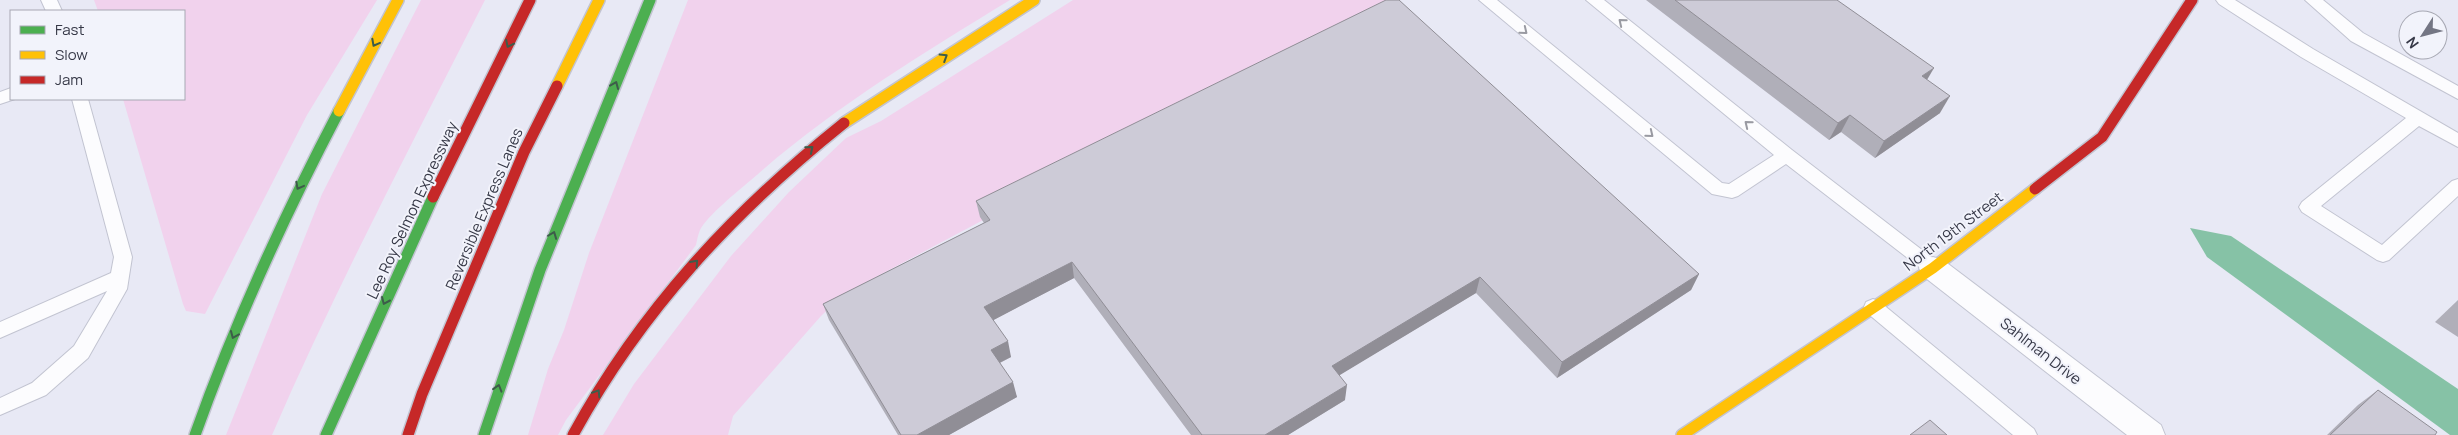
<svg xmlns="http://www.w3.org/2000/svg" width="2458" height="435" viewBox="0 0 2458 435" font-family="Manrope,sans-serif">
<style>
.green{fill:#f1d2ed}
.water{fill:#86c2a6}
.lines{fill:none;stroke-linecap:round;stroke-linejoin:round}
.lane-casing{stroke:#c2c4d1;stroke-width:2}
.street-casing{stroke:#c2c4d1;stroke-width:2}
.fast-casing{stroke:#c2c4d1;stroke-width:14}
.slow-casing{stroke:#c2c4d1;stroke-width:14}
.jam-casing{stroke:#c2c4d1;stroke-width:14}
.lane{fill:#fcfcfe;fill-rule:evenodd}
.street{fill:#fcfcfe;fill-rule:evenodd}
.fast{stroke:#4caf50;stroke-width:11}
.slow{stroke:#ffc107;stroke-width:11}
.jam{stroke:#c62828;stroke-width:11}
.wall{fill:#b0afb9}
.shaded-wall{fill:#908e96}
.building{fill:#cdcbd7;stroke:#908e96}
.oneway{stroke:#999aa2}
.oneway2{stroke:#3d5c4a}
.labels{text-anchor:middle;dominant-baseline:central;stroke-width:4;stroke-linejoin:round;paint-order:stroke}
.street-label{font-size:15px;fill:#363847;stroke:#f2f3fb}
</style>
<rect width="100%" height="100%" fill="#e8e9f5"/>
<!-- green -->
<g class="green">
<path d="M94,0H377L307,115L205,314L186,311L183,304L123,99H184V11H98Z"/>
<path d="M421,0H485C412,144 336,287 272,435H226L322,194Z"/>
<path d="M688,0H1010C920,55 831,109 751,180C739,190 706,217 700,230C698,235 697,240 696,245L566,420L558,435H528L548,369L564,330L589,253Z"/>
<path d="M1073,0H1390L1230,89L844,294L821,316L733,416L728,435H603L634,384L731,256L789,192L846,138L881,121Z"/>
</g>
<!-- water -->
<path class="water" d="M2190,228L2231,236L2458,389V435H2450L2207,257Z"/>
<g class="lines">
<defs>
<g id="lane">
<path d="M41,0H57L62,11H46Z"/>
<path d="M1479,0H1497L1722,183L1729,184L1774,155L1586,0H1604L1792,150L1939,263L1942,268L1939,273L1933,275L1927,273L1786,164L1738,196L1732,198L1712,194Z"/>
<path d="M2216,0H2235L2313,49L2458,133V147L2419,126L2321,206L2382,245L2452,181L2458,179V196L2389,260L2383,262L2377,260L2302,212L2299,207L2302,202L2406,118L2301,57L2219,4Z"/>
<path d="M2305,0H2323L2363,33L2458,86V99L2351,41Z"/>
<path d="M11,88V99H15L0,104V92Z"/>
<path d="M72,99H88L132,257L127,289L88,358L46,395L0,415V398L32,383L74,346L107,291L0,338V322L111,273L114,257Z"/>
<path d="M1873,299L1880,302L2034,429L2037,435H2013L1866,312L1864,307L1866,302Z"/>
</g>
<path id="street" d="M1933,257L1943,260L2161,425L2165,435H2127L1923,276L1919,268L1923,260Z"/>
<g id="fast">
<path d="M195,435C235,323 284,216 339,111"/>
<path d="M326,435L433,197"/>
<path d="M484,435L540,270L650,0"/>
</g>
<g id="slow">
<path d="M557,86L599,0"/>
<path d="M339,111L398,0"/>
<path d="M844,123L1034,0"/>
<path d="M1682,435L1933,268L2035,189"/>
</g>
<g id="jam">
<path d="M2035,189L2102,137L2192,0"/>
<path d="M433,197L530,0"/>
<path d="M408,435L422,394L524,152L557,86"/>
<path d="M573,435C641,310 733,212 844,123"/>
</g>
</defs>
<!-- lane casing -->
<use href="#lane" class="lane-casing"/>
<!-- street casing -->
<use href="#street" class="street-casing"/>
<!-- fast casing -->
<use href="#fast" class="fast-casing"/>
<!-- slow casing -->
<use href="#slow" class="slow-casing"/>
<!-- jam casing -->
<use href="#jam" class="jam-casing"/>
<!-- lane -->
<use href="#lane" class="lane"/>
<!-- street -->
<use href="#street" class="street"/>
<!-- fast -->
<use href="#fast" class="fast"/>
<!-- slow -->
<use href="#slow" class="slow"/>
<!-- jam -->
<use href="#jam" class="jam"/>
</g>
<!-- wall -->
<g class="wall">
<path d="M1646,0H1837L1927,80L1940,113L1875,158L1841,132L1829,140Z"/>
<path d="M976,201L1699,274L1691,290L1557,378L1476,293L1339,375L1345,400L1288,435H1191L1074,278L993,320L1011,357L1000,363L1017,397L949,435H898L829,320L823,304L984,223L980,217Z"/>
<path d="M2458,300V337L2435,322Z"/>
<path d="M2378,390L2435,435H2327L2358,405Z"/>
</g>
<!-- shaded-wall -->
<g class="shaded-wall">
<path d="M1934,68L1924,85L1922,76Z"/>
<path d="M1950,96L1940,113L1875,158L1884,141Z"/>
<path d="M1850,115L1841,132L1829,140L1838,123Z"/>
<path d="M1072,262L1074,278L988,323L984,307Z"/>
<path d="M1699,274L1691,290L1557,378L1562,362Z"/>
<path d="M1480,277L1476,293L1330,381L1332,366Z"/>
<path d="M1008,341L1011,357L995,365L991,350Z"/>
<path d="M1013,382L1017,397L949,435H917Z"/>
<path d="M1347,385L1345,400L1288,435H1265Z"/>
</g>
<!-- building -->
<g class="building">
<path d="M1386,0H1399L1699,274L1562,362L1480,277L1332,366L1347,385L1265,435H1202L1072,262L984,307L1008,341L991,350L1013,382L917,435H901L823,304L990,220L976,201Z"/>
<path d="M1675,0H1837L1934,68L1922,76L1950,96L1884,141L1850,115L1838,123Z"/>
<path d="M2378,390L2437,432L2435,435H2330Z"/>
<path d="M1930,420L1947,435H1910Z"/>
</g>
<!-- one-way arrows -->
<defs><path id="oneway-chevron" d="M-2-3.5L2.5 0L-2 3.5" fill="none" stroke-width="1.6" stroke-linecap="round" stroke-linejoin="round" transform="scale(1.25)"/></defs>
<g class="oneway">
<use href="#oneway-chevron" transform="translate(1622 22) rotate(-141)"/>
<use href="#oneway-chevron" transform="translate(1524 31) rotate(39)"/>
<use href="#oneway-chevron" transform="translate(1748 124) rotate(-141)"/>
<use href="#oneway-chevron" transform="translate(1650 134) rotate(39)"/>
</g>
<g class="oneway2">
<use href="#oneway-chevron" transform="translate(375 43) rotate(118)"/>
<use href="#oneway-chevron" transform="translate(509 44) rotate(116)"/>
<use href="#oneway-chevron" transform="translate(944 57) rotate(-32)"/>
<use href="#oneway-chevron" transform="translate(615 85) rotate(-67)"/>
<use href="#oneway-chevron" transform="translate(810 149) rotate(-40)"/>
<use href="#oneway-chevron" transform="translate(299 186) rotate(118)"/>
<use href="#oneway-chevron" transform="translate(553 235) rotate(-69)"/>
<use href="#oneway-chevron" transform="translate(695 263) rotate(-48)"/>
<use href="#oneway-chevron" transform="translate(385 301) rotate(114)"/>
<use href="#oneway-chevron" transform="translate(234 335) rotate(113)"/>
<use href="#oneway-chevron" transform="translate(498 388) rotate(-73)"/>
<use href="#oneway-chevron" transform="translate(597 393) rotate(-58)"/>
</g>
<g class="labels">
<!-- street labels -->
<g class="street-label">
<text transform="translate(484 209) rotate(-67)">Reversible Express Lanes</text>
<text transform="translate(412 210) rotate(-65)">Lee Roy Selmon Expressway</text>
<text transform="translate(1953 231) rotate(-37)">North 19th Street</text>
<text transform="translate(2041 351) rotate(38)">Sahlman Drive</text>
</g>
</g>
<!-- legend -->
<rect x="10" y="10" width="175" height="90" fill="#f2f3fb" stroke="#a7a8b3"/>
<rect x="20" y="26" width="25" height="8" fill="#4caf50" stroke="#a7a8b3"/>
<text x="55" y="35" font-size="15" fill="#363847">Fast</text>
<rect x="20" y="51" width="25" height="8" fill="#ffc107" stroke="#a7a8b3"/>
<text x="55" y="60" font-size="15" fill="#363847">Slow</text>
<rect x="20" y="76" width="25" height="8" fill="#c62828" stroke="#a7a8b3"/>
<text x="55" y="85" font-size="15" fill="#363847">Jam</text>
<!-- north arrow -->
<g transform="translate(2423 35) rotate(234)"><circle r="24" fill="#f2f3fb" stroke="#a7a8b3"/>
<path d="M0-4L9 19L0 12L-9 19Z" fill="#747684"/>
<text y="-8" font-size="14" font-weight="bold" text-anchor="middle" fill="#363847">N</text>
</g>
</svg>
